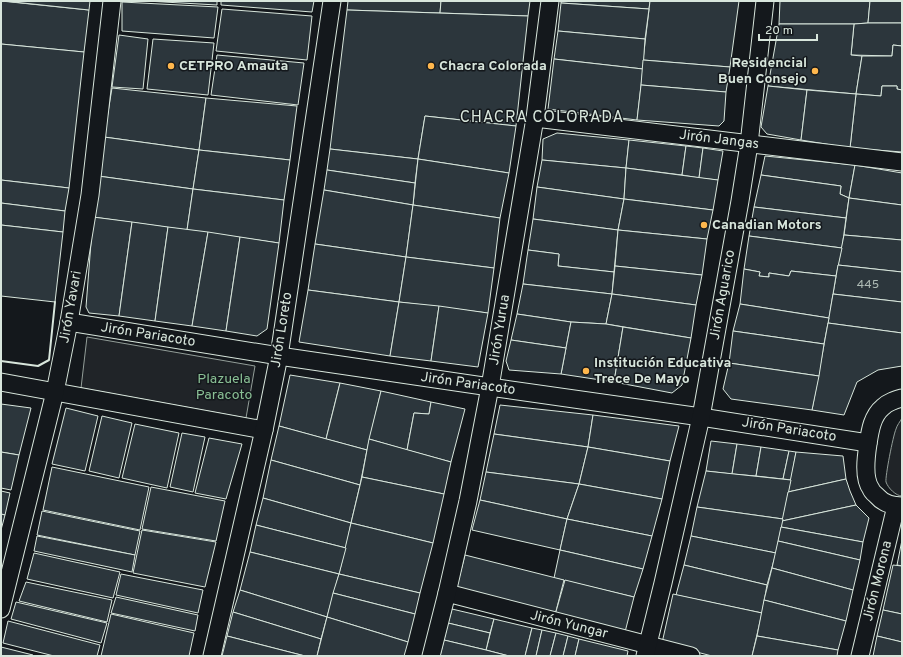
<svg xmlns="http://www.w3.org/2000/svg" width="903" height="657" viewBox="0 0 903 657" font-family="Overpass,sans-serif">
<style>
.green{fill:#202428;stroke:#939e99}
.building{fill:#2c363c;stroke:#d8e6dc}
.lines{fill:none;stroke-linecap:round;stroke-linejoin:round}
.minor-casing{stroke:#d8e6dc;stroke-width:19}
.minor{stroke:#14181c;stroke-width:17}
.wall{stroke:#d8e6dc;stroke-width:2}
.poi-dot{fill:#ffb74d;stroke:#14181c;stroke-width:1.5}
.labels{text-anchor:middle;dominant-baseline:central;stroke-width:3;stroke-linejoin:round;paint-order:stroke}
.number-label{font-size:12px;fill:#adbab4}
.poi-label{font-size:14px;font-weight:bold;fill:#d8e6dc;stroke:#14181c;text-anchor:start}
.street-label{font-size:14px;fill:#d8e6dc;stroke:#14181c}
.park-label{font-size:14px;fill:#8ac095;stroke:#14181c}
.quarter-label{font-size:16px;letter-spacing:1px;fill:#d8e6dc;stroke:#14181c}
</style>
<rect width="100%" height="100%" fill="#14181c"/>
<!-- green -->
<g class="green">
<path d="M87,337L255,366L246,418L81,388Z"/>
<path d="M902,418V496C896,496 888,488 886,482C885,477 893,436 896,429C897,425 900,422 902,418Z"/>
</g>
<!-- building -->
<g class="building">
<path d="M1,1L89,10L84,52L1,44Z"/>
<path d="M4,1H90L89,10Z"/>
<path d="M146,1H217V5Z"/>
<path d="M221,1H314L312,12L221,5Z"/>
<path d="M348,1H441L440,13L347,10Z"/>
<path d="M441,1H530L528,16L440,13Z"/>
<path d="M561,1H650L649,9L561,3Z"/>
<path d="M650,1H739L730,67L643,60Z"/>
<path d="M780,1H870L868,23L854,24H779Z"/>
<path d="M870,1H902V23H868Z"/>
<path d="M122,2L218,7L214,38L122,31Z"/>
<path d="M561,3L649,9L645,39L558,31Z"/>
<path d="M222,9L312,16L307,60L216,51Z"/>
<path d="M347,10L528,16L516,126L425,116L418,159L330,149Z"/>
<path d="M868,23H902V46L893,45L892,56L851,55L854,24Z"/>
<path d="M779,24H854L851,55L862,56L856,94L768,86Z"/>
<path d="M558,31L645,39L643,69L554,59Z"/>
<path d="M119,35L148,39L143,89L112,87Z"/>
<path d="M153,39L214,43L208,95L147,89Z"/>
<path d="M1,44L84,52L69,188L1,180Z"/>
<path d="M893,45L902,46V90L897,89V86H882L881,96L856,94L862,56H892Z"/>
<path d="M217,55L304,63L298,105L211,95Z"/>
<path d="M554,59L643,69L637,120L548,109Z"/>
<path d="M643,60L730,67L726,92L641,85Z"/>
<path d="M641,85L726,92L724,121L719,126L637,120Z"/>
<path d="M768,86L807,90L801,140L767,134L761,127Z"/>
<path d="M882,86H897V89L902,90V152L850,148L856,94L881,96Z"/>
<path d="M112,88L206,98L199,150L104,137Z"/>
<path d="M807,90L856,94L850,148L801,140Z"/>
<path d="M206,98L297,106L290,160L199,150Z"/>
<path d="M425,116L516,126L509,173L418,159Z"/>
<path d="M557,133L629,140L626,168L542,160L543,139Z"/>
<path d="M104,137L199,150L193,189L98,176Z"/>
<path d="M629,140L686,146L682,175L626,168Z"/>
<path d="M686,146L703,148L699,178L682,175Z"/>
<path d="M703,148L723,151L718,180L699,178Z"/>
<path d="M330,149L418,159L415,183L327,170Z"/>
<path d="M199,150L290,160L284,200L193,189Z"/>
<path d="M765,156L855,165L849,198L840,194L841,186L761,175Z"/>
<path d="M418,159L509,173L500,218L413,205Z"/>
<path d="M542,160L626,168L624,199L537,187Z"/>
<path d="M855,165L902,173V205L849,198Z"/>
<path d="M626,168L718,180L713,210L624,199Z"/>
<path d="M327,170L415,183L413,205L324,190Z"/>
<path d="M761,175L841,186L840,194L849,198L846,218L754,207Z"/>
<path d="M98,176L193,189L187,230L93,217Z"/>
<path d="M1,180L69,188L65,211L1,203Z"/>
<path d="M537,187L624,199L618,230L533,219Z"/>
<path d="M193,189L284,200L279,243L187,230Z"/>
<path d="M324,190L413,205L406,257L315,244Z"/>
<path d="M849,198L902,205V240L844,235Z"/>
<path d="M624,199L713,210L707,239L618,230Z"/>
<path d="M1,203L65,211L63,232L1,225Z"/>
<path d="M413,205L500,218L494,268L406,257Z"/>
<path d="M754,207L846,218L842,248L749,236Z"/>
<path d="M93,217L132,222L119,316L89,313L86,307Z"/>
<path d="M533,219L618,230L614,272L558,266L559,254L528,250Z"/>
<path d="M132,222L168,227L155,321L119,316Z"/>
<path d="M1,225L63,232L55,302L1,296Z"/>
<path d="M168,227L208,232L192,326L155,321Z"/>
<path d="M618,230L707,239L702,275L615,266Z"/>
<path d="M208,232L240,237L226,331L192,326Z"/>
<path d="M844,235L902,240V272L838,265Z"/>
<path d="M749,236L842,248L836,276L791,271L789,276L769,273V277L759,276L760,272L744,269Z"/>
<path d="M240,237L279,243L267,329L257,336L226,331Z"/>
<path d="M315,244L406,257L399,302L308,290Z"/>
<path d="M528,250L559,254L558,266L614,272L612,294L523,284Z"/>
<path d="M406,257L494,268L488,313L399,302Z"/>
<path d="M838,265L902,272V302L833,294Z"/>
<path d="M615,266L702,275L696,305L612,294Z"/>
<path d="M744,269L760,272L759,276L769,277V273L789,276L791,271L836,276L829,318L740,304Z"/>
<path d="M523,284L612,294L606,324L571,322L517,314Z"/>
<path d="M308,290L399,302L390,356L299,342Z"/>
<path d="M612,294L696,305L691,338L606,324Z"/>
<path d="M833,294L902,302V333L828,323Z"/>
<path d="M399,302L439,306L431,361L390,356Z"/>
<path d="M740,304L829,318L824,344L733,331Z"/>
<path d="M439,306L488,313L478,367L431,361Z"/>
<path d="M517,314L571,322L566,348L511,340Z"/>
<path d="M571,322L606,324L623,327L614,382L561,374Z"/>
<path d="M828,323L902,333V366L878,370L857,382L844,415L812,410Z"/>
<path d="M623,327L691,338L682,385L672,393L614,382Z"/>
<path d="M733,331L824,344L819,376L729,363Z"/>
<path d="M511,340L566,348L561,374L509,370L506,361Z"/>
<path d="M729,363L819,376L812,410L731,399L723,389Z"/>
<path d="M290,375L340,383L326,439L279,426Z"/>
<path d="M340,383L381,391L367,450L326,439Z"/>
<path d="M381,391L431,402L429,414L414,413L407,450L369,439Z"/>
<path d="M431,402L465,409L451,462L407,450L414,413L429,414Z"/>
<path d="M1,404L31,408L19,455L1,452Z"/>
<path d="M500,405L593,415L588,447L494,434Z"/>
<path d="M66,408L98,416L85,471L52,464Z"/>
<path d="M593,415L679,426L670,461L588,447Z"/>
<path d="M102,416L132,423L119,478L89,471Z"/>
<path d="M135,424L179,433L167,488L122,478Z"/>
<path d="M279,426L367,450L360,485L271,460Z"/>
<path d="M182,433L205,437L193,492L170,487Z"/>
<path d="M494,434L588,447L579,484L486,472Z"/>
<path d="M209,438L242,444L226,499L195,493Z"/>
<path d="M369,439L451,462L444,494L362,477Z"/>
<path d="M711,441L737,444L732,474L706,471Z"/>
<path d="M737,444L761,447L756,476L732,474Z"/>
<path d="M588,447L670,461L662,499L579,484Z"/>
<path d="M761,447L789,451L783,479L756,476Z"/>
<path d="M789,451L796,452L791,480L783,479Z"/>
<path d="M1,452L19,455L11,490L1,488Z"/>
<path d="M796,452L843,456L846,479L788,492Z"/>
<path d="M271,460L360,485L351,523L263,498Z"/>
<path d="M52,467L149,487L140,530L43,510Z"/>
<path d="M706,471L791,480L783,519L697,507Z"/>
<path d="M486,472L579,484L567,519L480,500Z"/>
<path d="M362,477L444,494L433,543L351,523Z"/>
<path d="M846,479L850,491L856,505L782,521L788,492Z"/>
<path d="M579,484L662,499L652,536L567,519Z"/>
<path d="M151,487L225,501L216,541L142,529Z"/>
<path d="M1,491L10,493L5,515L1,514Z"/>
<path d="M263,498L351,523L346,548L256,525Z"/>
<path d="M480,500L567,519L560,550L472,530Z"/>
<path d="M856,505L869,518L863,542L781,527L782,521Z"/>
<path d="M697,507L783,519L776,553L691,536Z"/>
<path d="M42,511L140,531L135,555L37,535Z"/>
<path d="M1,514L5,515L1,530Z"/>
<path d="M567,519L652,536L643,569L560,550Z"/>
<path d="M351,523L433,543L420,593L339,574Z"/>
<path d="M256,525L346,548L339,574L250,552Z"/>
<path d="M781,527L863,542L860,560L778,541Z"/>
<path d="M142,530L216,542L205,587L133,573Z"/>
<path d="M37,536L135,555L132,572L34,551Z"/>
<path d="M691,536L776,553L767,585L684,565Z"/>
<path d="M902,540V566L897,565Z"/>
<path d="M778,541L860,560L853,590L772,568Z"/>
<path d="M560,550L643,569L634,597L554,578Z"/>
<path d="M250,552L339,574L327,617L240,590Z"/>
<path d="M34,553L120,572L113,598L27,579Z"/>
<path d="M465,555L564,580L555,615L456,590Z"/>
<path d="M684,565L767,585L762,613L676,595Z"/>
<path d="M893,565L902,566V614L883,610Z"/>
<path d="M772,568L853,590L846,621L764,600Z"/>
<path d="M121,574L203,590L198,613L116,595Z"/>
<path d="M339,574L420,593L415,614L333,593Z"/>
<path d="M565,580L634,597L625,632L555,615Z"/>
<path d="M26,582L112,600L107,622L19,601Z"/>
<path d="M240,590L327,617L321,639L233,612Z"/>
<path d="M333,593L415,614L408,642L327,617Z"/>
<path d="M673,594L762,613L752,656H712L662,643Z"/>
<path d="M116,597L198,615L195,631L111,613Z"/>
<path d="M764,600L846,621L838,650L757,636Z"/>
<path d="M16,602L107,623L101,643L11,619Z"/>
<path d="M452,609L494,619L490,633L448,623Z"/>
<path d="M883,610L902,614V642L877,636Z"/>
<path d="M233,612L321,639L317,656H305L227,636Z"/>
<path d="M111,614L194,633L189,656H101Z"/>
<path d="M327,617L408,642L404,656H317Z"/>
<path d="M494,619L532,628L525,656H509L486,650Z"/>
<path d="M8,621L100,645L97,656H54L3,643Z"/>
<path d="M448,623L490,633L486,650L444,640Z"/>
<path d="M532,628L542,630L536,656H525Z"/>
<path d="M542,630L556,633L550,656H536Z"/>
<path d="M556,633L568,636L563,656H550Z"/>
<path d="M227,636L305,656H222Z"/>
<path d="M568,636L579,639L575,656H563Z"/>
<path d="M757,636L838,650L837,656H752Z"/>
<path d="M877,636L902,642V656H873Z"/>
<path d="M579,639L628,651L627,656H575Z"/>
<path d="M444,640L486,650L509,656H440Z"/>
<path d="M1,647L33,655L32,656H1Z"/>
</g>
<g class="lines">
<defs>
<g id="minor">
<path d="M535,118L902,162"/>
<path d="M69,322L279,356L490,387L701,417L868,443"/>
<path d="M1,382L264,430"/>
<path d="M902,398C895,400 888,402 883,407C872,416 870,431 868,444C866,457 863,478 871,489C872,492 875,494 877,496C883,503 893,506 902,506"/>
<path d="M447,593L691,656"/>
<path d="M1,609L55,392L69,322L90,195L112,1"/>
<path d="M212,656L264,430L279,356L332,1"/>
<path d="M431,656L447,593L468,501L490,387L535,118L550,1"/>
<path d="M645,656L663,583L701,417L740,201L749,144L765,1"/>
<path d="M860,656L896,506"/>
</g>
</defs>
<!-- minor casing -->
<use href="#minor" class="minor-casing"/>
<!-- minor -->
<use href="#minor" class="minor"/>
<!-- wall -->
<path class="wall" d="M1,361L38,366L49,360L55,302"/>
</g>
<!-- markers -->
<g class="poi-dot">
<circle cx="171" cy="66" r="4"/>
<circle cx="431" cy="66" r="4"/>
<circle cx="815" cy="71" r="4"/>
<circle cx="704" cy="225" r="4"/>
<circle cx="586" cy="371" r="4"/>
</g>
<g class="labels">
<!-- number labels -->
<g class="number-label">
<text x="868" y="285">445</text>
</g>
<!-- poi labels -->
<g class="poi-label">
<text x="807" y="63" text-anchor="end">Residencial<tspan x="807" dy="16">Buen Consejo</tspan></text>
<text x="179" y="66">CETPRO Amauta</text>
<text x="439" y="66">Chacra Colorada</text>
<text x="712" y="225">Canadian Motors</text>
<text x="594" y="363">Institución Educativa<tspan x="594" dy="16">Trece De Mayo</tspan></text>
</g>
<!-- street labels -->
<g class="street-label">
<text transform="translate(719 140) rotate(7)">Jirón Jangas</text>
<text transform="translate(723 295) rotate(-80)">Jirón Aguarico</text>
<text transform="translate(71 307) rotate(-80)">Jirón Yavari</text>
<text transform="translate(282 330) rotate(-81)">Jirón Loreto</text>
<text transform="translate(500 330) rotate(-81)">Jirón Yurua</text>
<text transform="translate(148 335) rotate(9)">Jirón Pariacoto</text>
<text transform="translate(468 384) rotate(8)">Jirón Pariacoto</text>
<text transform="translate(789 430) rotate(9)">Jirón Pariacoto</text>
<text transform="translate(878 581) rotate(-76)">Jirón Morona</text>
<text transform="translate(569 625) rotate(14)">Jirón Yungar</text>
</g>
<!-- park labels -->
<g class="park-label">
<text x="224" y="379">Plazuela<tspan x="224" dy="16">Paracoto</tspan></text>
</g>
<!-- quarter labels -->
<g class="quarter-label">
<text x="542" y="118">CHACRA COLORADA</text>
</g>
</g>
<!-- border -->
<rect width="903" height="657" fill="none" stroke="#d8e6dc" stroke-width="4"/>
<!-- scale -->
<path d="M759 34v6h58v-6" fill="none" stroke="#d8e6dc" stroke-width="2"/>
<text x="765" y="34" font-size="12" fill="#d8e6dc" stroke="#14181c" stroke-width="3" paint-order="stroke">20 m</text>
</svg>
